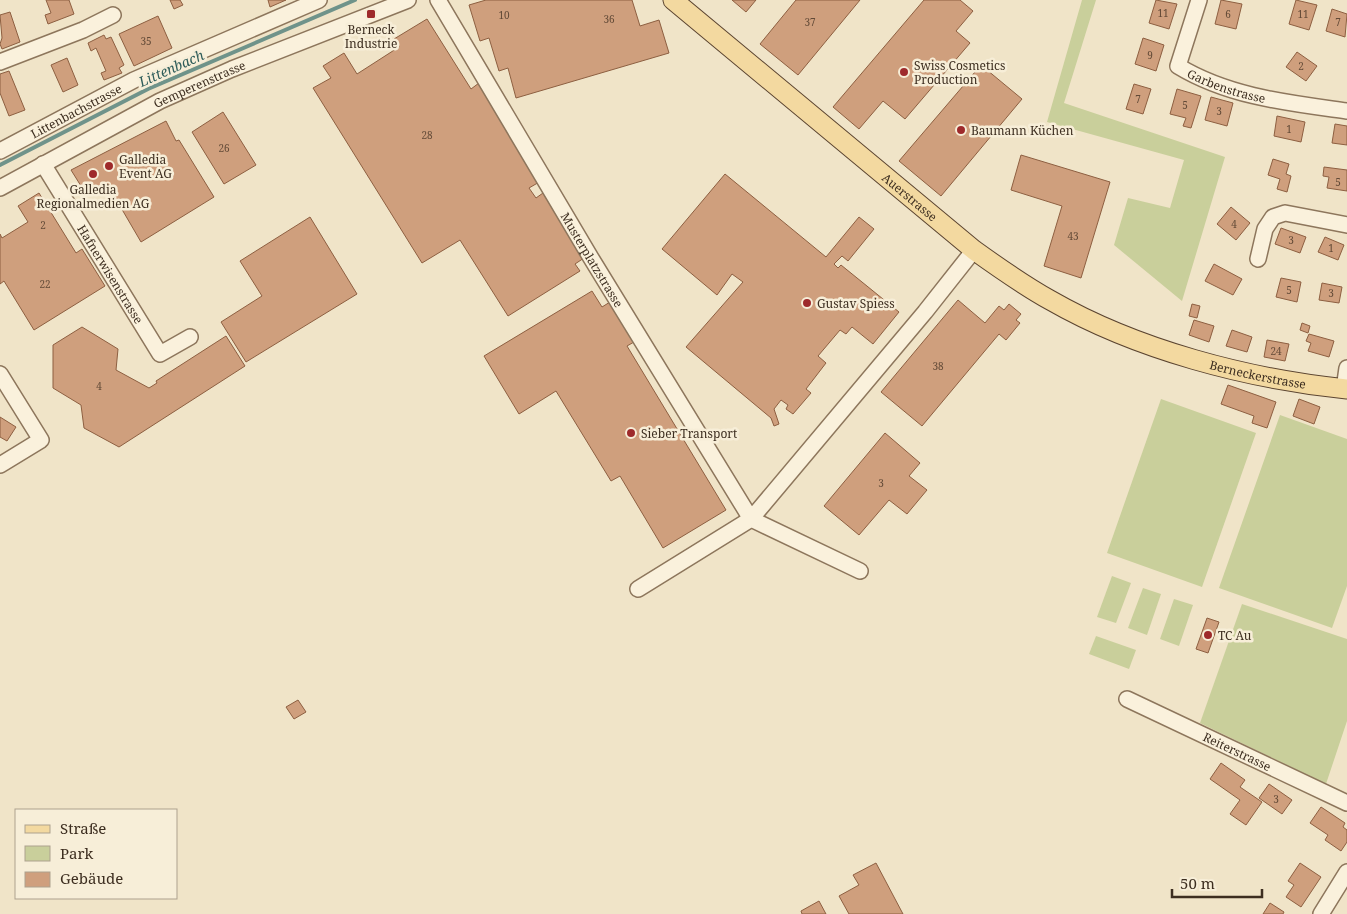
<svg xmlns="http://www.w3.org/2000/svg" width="1347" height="914" viewBox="0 0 1347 914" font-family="'Noto Serif',serif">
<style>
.green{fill:#c9cf9b}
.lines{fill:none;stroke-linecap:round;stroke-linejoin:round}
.stream{stroke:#6f938a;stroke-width:4}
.building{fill:#cf9f7d;stroke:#8d5f41}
.minor-casing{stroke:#8d765c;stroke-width:18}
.major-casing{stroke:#5b4430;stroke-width:21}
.minor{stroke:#faf1dc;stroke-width:15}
.major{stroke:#f3d9a0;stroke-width:19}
.poi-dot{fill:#9e2a2b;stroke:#f7eed8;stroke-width:2}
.labels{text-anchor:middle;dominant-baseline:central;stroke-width:5;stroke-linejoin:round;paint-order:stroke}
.number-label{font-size:10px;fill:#624a37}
.poi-label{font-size:12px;fill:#3d2e20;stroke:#f7eed8;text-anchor:start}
.street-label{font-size:12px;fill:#3d2e20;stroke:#f7eed8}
.water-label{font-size:14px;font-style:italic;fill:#2f5d5a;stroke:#f7eed8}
</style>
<rect width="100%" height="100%" fill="#f0e4c8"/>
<!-- green -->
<g class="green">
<path d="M1082,0H1096L1064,103L1225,157L1182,301L1114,245L1128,198L1170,208L1184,160L1047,122Z"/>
<path d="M1161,399L1256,433L1202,587L1107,553Z"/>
<path d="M1280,415L1347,439V586L1332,628L1219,588Z"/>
<path d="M1112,576L1131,583L1116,623L1097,617Z"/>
<path d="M1143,588L1161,594L1147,635L1128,628Z"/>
<path d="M1174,599L1193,605L1179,646L1160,639Z"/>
<path d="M1242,604L1347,639V721L1326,784L1200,723Z"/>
<path d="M1096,636L1136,650L1129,669L1089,654Z"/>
</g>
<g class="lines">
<!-- stream -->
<path class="stream" d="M0,165L148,89L355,0"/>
</g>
<!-- building -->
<g class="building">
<path d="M46,0H69L74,14L48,24L45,15L51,13Z"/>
<path d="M170,0H180L183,5L174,9Z"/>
<path d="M268,0H286L270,7Z"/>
<path d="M486,0H632L640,26L659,20L669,53L516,98L508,68L499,71L489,38L480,41L469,5Z"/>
<path d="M732,0H756L746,12Z"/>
<path d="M796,0H860L798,75L760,44Z"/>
<path d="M924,0H960L973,11L956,31L970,43L905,119L883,101L859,129L833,107Z"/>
<path d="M1156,0L1177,4L1169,29L1149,23Z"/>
<path d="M1221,0L1242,4L1236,29L1215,24Z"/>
<path d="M1296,0L1317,5L1309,30L1289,24Z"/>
<path d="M1332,9L1347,14L1345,37L1326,31Z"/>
<path d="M10,12L20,42L2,49L0,44L2,38L0,15Z"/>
<path d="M158,16L172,48L134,66L119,34Z"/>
<path d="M427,19L471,89L479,83L541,181L529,188L536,198L543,193L584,258L575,264L580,271L508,316L460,240L422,263L313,88L331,78L323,66L344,53L357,74L399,47L394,39Z"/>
<path d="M104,35L106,39L111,37L124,65L119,68L122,73L104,80L101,73L106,71L96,48L91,51L88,43Z"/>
<path d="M1143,38L1164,45L1156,71L1135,64Z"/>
<path d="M1297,52L1317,66L1306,81L1286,67Z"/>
<path d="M67,58L78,85L63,92L51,65Z"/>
<path d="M981,65L1022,99L941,196L899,161Z"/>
<path d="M9,71L25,110L9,116L0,93V74Z"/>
<path d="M1134,84L1151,89L1143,114L1126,109Z"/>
<path d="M1177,89L1201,96L1191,128L1183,126L1186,118L1170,114Z"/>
<path d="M1211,97L1233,103L1227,126L1205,120Z"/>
<path d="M223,112L256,165L224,184L192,132Z"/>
<path d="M1277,116L1305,122L1301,142L1274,136Z"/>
<path d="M166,121L176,141L179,140L214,197L141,242L106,182L86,194L71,170Z"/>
<path d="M1335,124L1347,126V145L1332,143Z"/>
<path d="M1021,155L1110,182L1081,278L1044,266L1062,206L1011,190Z"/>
<path d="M1273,159L1289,164L1286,174L1291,176L1287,192L1277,189L1280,179L1268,175Z"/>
<path d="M1324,167L1347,170V191L1327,188L1329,177L1323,176Z"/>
<path d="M725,174L826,257L859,217L874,229L848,261L842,256L834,264L838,268L841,265L899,312L873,344L852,327L846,334L840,330L818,356L826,363L806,389L811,393L793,414L786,409L788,405L781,400L774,409L779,424L774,426L771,418L686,347L743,282L732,274L717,295L662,249Z"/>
<path d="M39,193L76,253L82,249L105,286L34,330L4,281L0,284V234L2,238L28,222L18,206Z"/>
<path d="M1231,207L1250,223L1236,240L1217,224Z"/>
<path d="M310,217L357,294L246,362L221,322L262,296L240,261Z"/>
<path d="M1281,228L1306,237L1300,253L1275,244Z"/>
<path d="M1325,237L1344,245L1338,260L1318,252Z"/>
<path d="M1214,264L1242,279L1233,295L1205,281Z"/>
<path d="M1281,278L1301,282L1297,302L1276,297Z"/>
<path d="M1322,283L1342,287L1339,303L1319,300Z"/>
<path d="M592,291L602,307L610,302L634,342L627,346L726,510L663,548L620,476L611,481L556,391L519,414L484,356Z"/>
<path d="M958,300L985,323L999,306L1004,310L1009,304L1021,314L1016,320L1020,323L1006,340L999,334L922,426L881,392Z"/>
<path d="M1192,304L1200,306L1197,318L1189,316Z"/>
<path d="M1194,320L1214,326L1209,342L1189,335Z"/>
<path d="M1302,323L1310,326L1308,333L1300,330Z"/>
<path d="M82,327L118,349L116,370L149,388L157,383L156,381L226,336L245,366L119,447L84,428L81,405L53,388V345Z"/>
<path d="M1232,330L1252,337L1247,352L1226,346Z"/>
<path d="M1309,334L1334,341L1329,357L1308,351L1311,343L1306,341Z"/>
<path d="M1267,340L1289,344L1285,361L1264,357Z"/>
<path d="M1228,385L1276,402L1267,428L1252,423L1254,416L1221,404Z"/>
<path d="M1299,399L1320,407L1314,424L1293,416Z"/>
<path d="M0,417L16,427L7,441L0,437Z"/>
<path d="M885,433L920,463L909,476L927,490L907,514L889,500L859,535L824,506Z"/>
<path d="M1207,618L1219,622L1208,653L1196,649Z"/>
<path d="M298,700L306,712L294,719L286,707Z"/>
<path d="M1221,763L1245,780L1240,787L1262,802L1246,825L1230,814L1240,800L1210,779Z"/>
<path d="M1269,784L1292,800L1282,814L1259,798Z"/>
<path d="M1321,807L1345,823L1343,827L1347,830V842L1341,851L1325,840L1328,835L1310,823Z"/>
<path d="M876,863L903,914H849L839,896L859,885L853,875Z"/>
<path d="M1300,863L1321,877L1301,907L1286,897L1294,885L1288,881Z"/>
<path d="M819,901L826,914H802L801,911Z"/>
<path d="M1270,903L1284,912L1283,914H1263Z"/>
</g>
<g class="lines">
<defs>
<g id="minor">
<path id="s1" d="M438,0L591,258L751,519L925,312L974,250"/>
<path id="s2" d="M1199,0L1178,66C1229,97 1289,103 1347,111"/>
<path d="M0,62L83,30L113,15"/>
<path id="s3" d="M0,151L134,80L319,0"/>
<path id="s4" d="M43,164L160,354L190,337"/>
<path id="s5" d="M0,188L160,101L232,69L408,0"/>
<path d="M1258,259L1265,229L1273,217L1285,213L1347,225"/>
<path d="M0,374L41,440L0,465"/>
<path d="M1344,389L1347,368"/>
<path d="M638,589L751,519L860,571"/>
<path id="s6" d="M1127,699L1347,803"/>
<path d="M1321,914L1347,872"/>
</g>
<g id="major">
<path id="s7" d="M673,0L974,250C999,268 1023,285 1050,300C1137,350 1248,379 1347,389"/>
</g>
</defs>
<!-- minor casing -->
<use href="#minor" class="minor-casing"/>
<!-- major casing -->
<use href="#major" class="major-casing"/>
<!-- minor -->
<use href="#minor" class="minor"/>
<!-- major -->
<use href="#major" class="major"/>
</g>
<!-- markers -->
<g class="poi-dot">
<rect x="366" y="9" width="10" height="10" rx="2.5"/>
<circle cx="904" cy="72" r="5"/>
<circle cx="961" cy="130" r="5"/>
<circle cx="109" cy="166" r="5"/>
<circle cx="93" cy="174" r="5"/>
<circle cx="807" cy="303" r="5"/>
<circle cx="631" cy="433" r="5"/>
<circle cx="1208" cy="635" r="5"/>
</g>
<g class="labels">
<!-- number labels -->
<g class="number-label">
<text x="1163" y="13">11</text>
<text x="1228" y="14">6</text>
<text x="1303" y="14">11</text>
<text x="504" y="15">10</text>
<text x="609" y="19">36</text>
<text x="810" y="22">37</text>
<text x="1338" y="22">7</text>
<text x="146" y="41">35</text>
<text x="1150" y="55">9</text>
<text x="1301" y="66">2</text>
<text x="1138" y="99">7</text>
<text x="1185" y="105">5</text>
<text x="1219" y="111">3</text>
<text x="1289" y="129">1</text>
<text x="427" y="135">28</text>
<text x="224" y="148">26</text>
<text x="1338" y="182">5</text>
<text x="1234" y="224">4</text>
<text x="43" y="225">2</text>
<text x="1073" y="236">43</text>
<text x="1291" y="240">3</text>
<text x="1331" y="248">1</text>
<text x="45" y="284">22</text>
<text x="1289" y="290">5</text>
<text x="1331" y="293">3</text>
<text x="1276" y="351">24</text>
<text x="938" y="366">38</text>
<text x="99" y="386">4</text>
<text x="881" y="483">3</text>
<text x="1276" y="799">3</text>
</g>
<!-- poi labels -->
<g class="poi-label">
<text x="371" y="29" text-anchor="middle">Berneck<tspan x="371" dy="14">Industrie</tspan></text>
<text x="914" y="65">Swiss Cosmetics<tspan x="914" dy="14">Production</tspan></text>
<text x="971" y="130">Baumann Küchen</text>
<text x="119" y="159">Galledia<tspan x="119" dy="14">Event AG</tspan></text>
<text x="93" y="189" text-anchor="middle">Galledia<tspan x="93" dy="14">Regionalmedien AG</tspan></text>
<text x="817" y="303">Gustav Spiess</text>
<text x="641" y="433">Sieber Transport</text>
<text x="1218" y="635">TC Au</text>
</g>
<!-- street labels -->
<g class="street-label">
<text stroke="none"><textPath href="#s5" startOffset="225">Gemperenstrasse</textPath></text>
<text stroke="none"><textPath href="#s2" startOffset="122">Garbenstrasse</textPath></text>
<text stroke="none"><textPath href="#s3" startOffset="86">Littenbachstrasse</textPath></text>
<text stroke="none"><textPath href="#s7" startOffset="308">Auerstrasse</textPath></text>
<text stroke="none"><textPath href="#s1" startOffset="302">Musterplatzstrasse</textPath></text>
<text stroke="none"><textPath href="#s4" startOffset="129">Hafnerwisenstrasse</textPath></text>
<text stroke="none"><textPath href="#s7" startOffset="704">Berneckerstrasse</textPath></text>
<text stroke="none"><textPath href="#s6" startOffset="122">Reiterstrasse</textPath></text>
</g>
<!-- water labels -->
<g class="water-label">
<text transform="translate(171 68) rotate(-24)">Littenbach</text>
</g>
</g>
<!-- legend -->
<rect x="15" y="809" width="162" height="90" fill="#f7eed8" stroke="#ada18e"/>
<rect x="25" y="825" width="25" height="8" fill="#f3d9a0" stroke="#ada18e"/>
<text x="60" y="834" font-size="15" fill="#3d2e20">Straße</text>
<rect x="25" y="846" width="25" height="15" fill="#c9cf9b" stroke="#ada18e"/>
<text x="60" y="859" font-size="15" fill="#3d2e20">Park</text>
<rect x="25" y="872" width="25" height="15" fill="#cf9f7d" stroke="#ada18e"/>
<text x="60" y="884" font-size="15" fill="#3d2e20">Gebäude</text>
<!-- scale -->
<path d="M1172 889v8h90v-8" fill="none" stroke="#3d2e20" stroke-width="2.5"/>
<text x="1180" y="889" font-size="15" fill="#3d2e20" stroke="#f7eed8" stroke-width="4" paint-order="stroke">50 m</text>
</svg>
